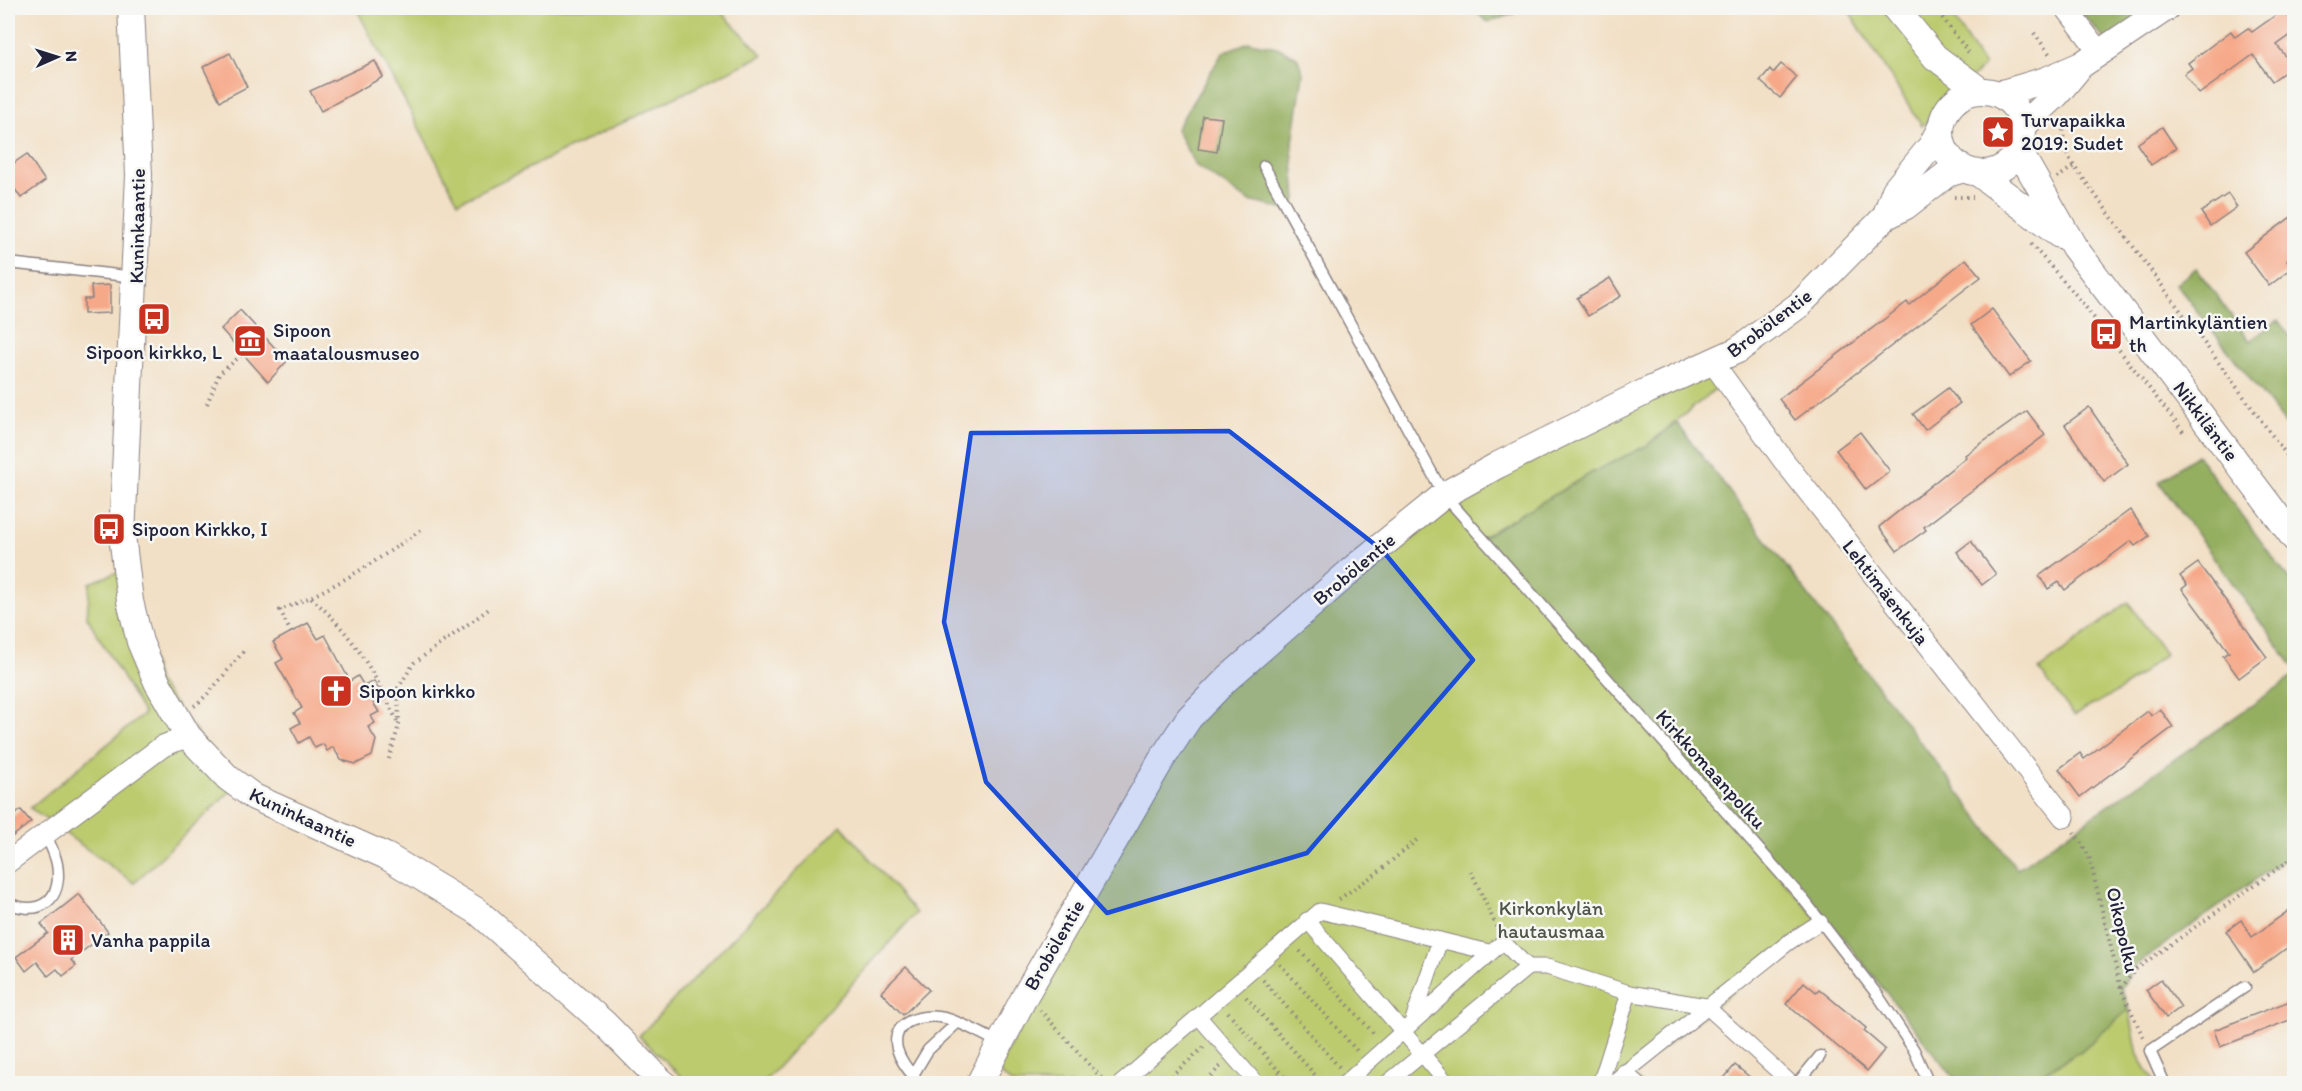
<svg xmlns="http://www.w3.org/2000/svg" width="2302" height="1091" viewBox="0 0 2302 1091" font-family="Itim,sans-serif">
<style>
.green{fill:#bccb6e;stroke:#6f7654;stroke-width:1.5}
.forest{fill:#95af61;stroke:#5c684e;stroke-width:1.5}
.building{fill:#f6a989}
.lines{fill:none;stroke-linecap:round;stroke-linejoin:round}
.service-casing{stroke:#8a8180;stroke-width:13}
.pedestrian-casing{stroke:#8a8180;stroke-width:17}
.minor-casing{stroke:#8a8180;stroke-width:23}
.tertiary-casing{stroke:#8a8180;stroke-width:28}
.path{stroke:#8a8180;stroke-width:4;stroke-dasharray:1.5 4.5;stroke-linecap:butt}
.service{stroke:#fff;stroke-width:10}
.pedestrian{stroke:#fff;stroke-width:15}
.minor{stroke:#fff;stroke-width:21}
.tertiary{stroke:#fff;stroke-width:26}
.marked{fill:#1d4ed8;fill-opacity:0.2;stroke:#1d4ed8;stroke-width:4.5;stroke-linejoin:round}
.labels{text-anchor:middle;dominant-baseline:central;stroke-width:5;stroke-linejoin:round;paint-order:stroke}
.poi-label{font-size:20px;fill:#22223b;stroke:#f6f6f2;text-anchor:start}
.street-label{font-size:20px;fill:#22223b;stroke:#f6f6f2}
.park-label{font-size:20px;fill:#50554a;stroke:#f6f6f2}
</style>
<rect width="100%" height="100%" fill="#f6f6f2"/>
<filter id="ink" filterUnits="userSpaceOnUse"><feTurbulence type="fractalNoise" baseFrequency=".0167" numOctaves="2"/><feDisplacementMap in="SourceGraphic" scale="12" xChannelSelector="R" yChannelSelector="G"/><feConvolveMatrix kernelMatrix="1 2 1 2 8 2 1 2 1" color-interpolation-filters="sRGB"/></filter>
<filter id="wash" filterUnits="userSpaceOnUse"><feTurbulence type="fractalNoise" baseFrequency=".008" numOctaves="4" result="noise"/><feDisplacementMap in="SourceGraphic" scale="24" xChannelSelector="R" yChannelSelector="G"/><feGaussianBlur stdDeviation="1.35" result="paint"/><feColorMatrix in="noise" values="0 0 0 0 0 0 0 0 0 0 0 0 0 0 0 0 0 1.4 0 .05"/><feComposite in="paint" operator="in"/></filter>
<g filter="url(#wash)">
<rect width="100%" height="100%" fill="#f2e0c6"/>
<!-- green -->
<g class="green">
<path d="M362,8H717L763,55L458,202L357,10Z"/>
<path d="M1847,8H1947L1984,66L1922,126Z"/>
<path d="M1713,363L1725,381L1646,446L1593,472L1482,537L1820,922L1630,1074L1641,1083L1012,1084L997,1071L1189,718L1444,495Z"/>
<path d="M125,569L158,682L237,785L134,883L30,808L144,714L87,617L90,583Z"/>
<path d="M2128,602L2165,654L2119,691L2074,715L2039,670Z"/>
<path d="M841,825L916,913L763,1083H688L639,1036Z"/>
<path d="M2129,1009L2138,1055L2155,1083L2026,1084L2081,1051Z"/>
</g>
<!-- forest -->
<g class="forest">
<path d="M1470,8H1518L1513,14L1488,22Z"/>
<path d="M2078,8H2166L2110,46Z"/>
<path d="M1249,42L1277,47L1297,57L1303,73L1292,149L1296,199L1291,211L1249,201L1195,165L1176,129L1223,52Z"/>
<path d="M2196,268L2250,341L2278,320L2294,342V435L2176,284Z"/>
<path d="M1677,423L2017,869L2294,676V852L2136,965L2121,988L2129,1009L2081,1051L2026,1083H1958L1826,917L1481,538L1593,472L1646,446Z"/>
<path d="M2197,455L2294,586V668L2159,482Z"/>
</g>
<g id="blocks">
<!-- building -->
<g class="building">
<path d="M2283,10L2295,25V32L2277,45L2293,66L2272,81L2253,55L2199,94L2184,74L2192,68L2188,63L2231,31L2235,37L2248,28L2252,32Z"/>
<path d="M230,53L247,87L220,101L203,67Z"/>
<path d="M375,61L383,77L321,111L310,91Z"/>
<path d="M1781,64L1797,77L1780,98L1760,81L1770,69L1773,73Z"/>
<path d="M1203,116L1222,118L1217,152L1198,149Z"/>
<path d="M2162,127L2176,148L2151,165L2137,144Z"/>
<path d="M27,154L45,181L21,198L8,179V167Z"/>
<path d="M2228,194L2237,207L2210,226L2201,212Z"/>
<path d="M2295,214V255L2287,261L2292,268L2269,286L2244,252Z"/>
<path d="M1966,259L1981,277L1795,420L1779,399L1907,302L1909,305Z"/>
<path d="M1610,278L1621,296L1588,316L1577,298Z"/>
<path d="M110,285V313L84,314V299H92L91,286Z"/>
<path d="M1992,309L2031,361L2009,377L1971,325Z"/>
<path d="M240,310L287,361L268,382L221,329Z"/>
<path d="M1948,388L1960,403L1925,430L1913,414Z"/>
<path d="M2089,407L2128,464L2104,482L2065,425Z"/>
<path d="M2027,411L2045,435L1950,507L1924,527L1926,530L1897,551L1879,527L1966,457L1965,455Z"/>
<path d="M1860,432L1890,471L1866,490L1836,450Z"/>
<path d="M2130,510L2149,536L2135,546L2131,541L2065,590L2059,582L2048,589L2039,576Z"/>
<path d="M1971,541L1996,574L1982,585L1957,552Z"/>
<path d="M2198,563L2267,657L2239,678L2223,656L2229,652L2182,589L2187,585L2180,576Z"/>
<path d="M308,623L318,639L325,635L350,681L358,676L364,686L374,681L382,696L372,701L379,712L371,716L375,723L368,727L376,740L372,756L356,764L341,760L333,747L327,751L323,744L315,748L309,737L299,743L291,728L300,723L294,713L302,708L276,663L283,659L273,642Z"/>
<path d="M2160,709L2173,727L2080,797L2059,769L2080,753L2084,759L2148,711L2151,716Z"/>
<path d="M21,810L31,822L8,840V820Z"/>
<path d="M79,894L108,932L71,960L76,966L63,976L57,969L48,976L37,962L26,971L16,957L48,933L41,924Z"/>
<path d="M2295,906V942L2254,972L2226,931L2241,920L2252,937Z"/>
<path d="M906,967L929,990L903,1015L881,992Z"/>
<path d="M2161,979L2181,1007L2166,1018L2146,990Z"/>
<path d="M1804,982L1816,992L1819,989L1866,1028L1864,1031L1885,1049L1867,1071L1786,1004Z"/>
<path d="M2295,999V1018L2220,1047L2214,1030Z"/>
<path d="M1735,1065L1757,1083H1720Z"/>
</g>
</g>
</g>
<g filter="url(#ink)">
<use href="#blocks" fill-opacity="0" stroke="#8a8180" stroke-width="1.5"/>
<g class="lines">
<defs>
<g id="service">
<path d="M1264,166L1444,495L1804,900L1879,997L1914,1050L1929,1084"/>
<path d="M8,263L136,277"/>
<path d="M8,903C40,917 63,900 57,864C55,853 49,843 45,833"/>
<path d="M913,1075L928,1050L957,1023"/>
<path d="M920,1084C911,1073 901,1063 897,1049C890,1020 924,1013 945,1018C964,1023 983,1035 1000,1043"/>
<path d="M1797,1084L1820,1056"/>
<path d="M2165,1084L2150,1051L2245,987"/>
</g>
<g id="pedestrian">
<path d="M1307,920L1448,1084"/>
<path d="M1199,1017L1257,1084"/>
<path d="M1413,1020L1440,940"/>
<path d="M1624,1072L1638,1084"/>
<path d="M1120,1084L1320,911L1489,952"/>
<path d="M1344,1084L1503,942L1528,967H1547L1629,993L1706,1006L1792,1084"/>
<path d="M1386,1084L1528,967"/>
<path d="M1600,1084L1629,993"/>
<path d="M1611,1084L1789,942L1820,922"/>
</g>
<g id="minor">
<path d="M2066,8L2100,53"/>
<path d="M1713,363L1784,461L2064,817"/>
<path d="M8,862L163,746L188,736"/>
</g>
<g id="tertiary">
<path d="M131,8L139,175L122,535L130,601L140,642L157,682L188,736L228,778L254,797L386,856L477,911L605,1024L664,1084"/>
<path d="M1895,8L1935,57L1981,91"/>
<circle cx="1982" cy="132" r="41"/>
<path d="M1999,94L2046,80L2081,65L2166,8"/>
<path d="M2023,126L2057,94L2077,70"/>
<path d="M2019,151L2074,247L2294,538"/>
<path d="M1978,173L2059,235"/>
<path d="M1885,217L1895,190L1931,146L1941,127"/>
<path d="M979,1084L1026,994L1162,759L1189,718L1228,678L1355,567L1444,495L1498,465L1647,391L1738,350L1799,305L1885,217L1906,206L1947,174L1964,169"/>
</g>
</defs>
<!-- service casing -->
<use href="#service" class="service-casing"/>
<!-- pedestrian casing -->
<use href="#pedestrian" class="pedestrian-casing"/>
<!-- minor casing -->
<use href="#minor" class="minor-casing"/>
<!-- tertiary casing -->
<use href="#tertiary" class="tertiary-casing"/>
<!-- path -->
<g class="path">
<path d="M1935,8L1969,53"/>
<path d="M2034,33L2051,56"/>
<path d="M2065,118C2061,136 2064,151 2074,166L2294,465"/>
<path d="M2057,178L2074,166"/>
<path d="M1954,197H1973"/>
<path d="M2031,244L2076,295L2185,434"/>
<path d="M207,404L219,374L243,354"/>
<path d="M311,598C352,632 375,674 397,721"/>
<path d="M291,633L280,610C332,590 375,562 421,530"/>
<path d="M194,706C211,694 230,666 246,649"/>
<path d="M389,759L399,725L398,688L414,663L489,609"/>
<path d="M2074,832L2089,856L2121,989L2144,1039"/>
<path d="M1471,871L1497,928"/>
<path d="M1339,899L1377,873L1419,838"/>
<path d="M1300,951L1375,1035"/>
<path d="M1280,964L1357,1051"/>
<path d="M1263,980L1339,1067"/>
<path d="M2121,988L2136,969L2294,857"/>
<path d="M1246,997L1323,1084"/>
<path d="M1040,1010L1105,1082"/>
<path d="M1228,1012L1290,1084"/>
<path d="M1162,1084L1204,1047"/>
<path d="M1202,1084L1221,1066"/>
</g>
<!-- service -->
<use href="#service" class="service"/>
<!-- pedestrian -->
<use href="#pedestrian" class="pedestrian"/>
<!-- minor -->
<use href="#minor" class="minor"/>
<!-- tertiary -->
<use href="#tertiary" class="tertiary"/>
</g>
</g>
<!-- marked area -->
<path class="marked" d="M1229,431L1382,550L1473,660L1307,853L1107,913L986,782L944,622L971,433Z"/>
<!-- icons -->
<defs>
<symbol id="sight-square" viewBox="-11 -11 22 22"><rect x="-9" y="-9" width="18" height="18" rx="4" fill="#c8321e" stroke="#f6f6f2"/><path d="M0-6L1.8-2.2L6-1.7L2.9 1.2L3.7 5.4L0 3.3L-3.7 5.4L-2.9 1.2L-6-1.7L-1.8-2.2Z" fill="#fff"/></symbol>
<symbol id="bus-square" viewBox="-11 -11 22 22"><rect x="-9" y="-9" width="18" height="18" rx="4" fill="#c8321e" stroke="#f6f6f2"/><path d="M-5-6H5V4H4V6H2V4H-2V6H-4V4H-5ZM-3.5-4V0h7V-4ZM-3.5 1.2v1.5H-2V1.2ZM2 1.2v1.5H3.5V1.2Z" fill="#fff"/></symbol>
<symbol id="museum-square" viewBox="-11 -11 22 22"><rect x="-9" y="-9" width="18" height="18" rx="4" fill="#c8321e" stroke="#f6f6f2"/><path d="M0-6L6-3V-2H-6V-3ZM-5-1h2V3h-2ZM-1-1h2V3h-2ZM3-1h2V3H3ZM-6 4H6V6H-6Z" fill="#fff"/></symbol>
<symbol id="church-square" viewBox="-11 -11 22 22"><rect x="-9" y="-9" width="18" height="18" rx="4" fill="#c8321e" stroke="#f6f6f2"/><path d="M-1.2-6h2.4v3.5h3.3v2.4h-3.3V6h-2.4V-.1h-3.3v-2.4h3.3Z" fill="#fff"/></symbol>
<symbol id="building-square" viewBox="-11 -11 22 22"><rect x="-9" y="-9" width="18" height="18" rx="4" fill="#c8321e" stroke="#f6f6f2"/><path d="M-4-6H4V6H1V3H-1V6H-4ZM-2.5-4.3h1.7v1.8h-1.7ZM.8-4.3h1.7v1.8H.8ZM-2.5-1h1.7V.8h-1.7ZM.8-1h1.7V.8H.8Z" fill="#fff"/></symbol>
</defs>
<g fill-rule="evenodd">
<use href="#sight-square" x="1979" y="113" width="38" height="38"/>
<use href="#bus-square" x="135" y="300" width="38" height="38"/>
<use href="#bus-square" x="2087" y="315" width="38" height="38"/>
<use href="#museum-square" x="231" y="322" width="38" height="38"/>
<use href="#bus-square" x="90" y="510" width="38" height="38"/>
<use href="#church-square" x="317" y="672" width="38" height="38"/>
<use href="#building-square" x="49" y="921" width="38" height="38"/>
</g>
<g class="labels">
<!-- poi labels -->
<g class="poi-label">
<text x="2021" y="120">Turvapaikka<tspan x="2021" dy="23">2019: Sudet</tspan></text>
<text x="2129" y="322">Martinkyläntien<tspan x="2129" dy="23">th</tspan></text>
<text x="273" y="330">Sipoon<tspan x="273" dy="23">maatalousmuseo</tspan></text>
<text x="154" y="352" text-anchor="middle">Sipoon kirkko, L</text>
<text x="132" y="529">Sipoon Kirkko, I</text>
<text x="359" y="691">Sipoon kirkko</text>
<text x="91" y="940">Vanha pappila</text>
</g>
<!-- street labels -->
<g class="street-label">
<text transform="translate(137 226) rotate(-89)">Kuninkaantie</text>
<text transform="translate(1769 323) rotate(-37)">Brobölentie</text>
<text transform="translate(2206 421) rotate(53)">Nikkiläntie</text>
<text transform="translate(1354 569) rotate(-40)">Brobölentie</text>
<text transform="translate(1886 592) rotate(52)">Lehtimäenkuja</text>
<text transform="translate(1711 769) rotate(48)">Kirkkomaanpolku</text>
<text transform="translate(303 817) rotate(25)">Kuninkaantie</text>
<text transform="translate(2123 930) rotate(77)">Oikopolku</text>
<text transform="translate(1054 945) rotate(-60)">Brobölentie</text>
</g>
<!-- park labels -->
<g class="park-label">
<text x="1551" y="908">Kirkonkylän<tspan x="1551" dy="23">hautausmaa</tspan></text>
</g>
</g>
<!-- margin -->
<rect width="2302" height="1091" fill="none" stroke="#f6f6f2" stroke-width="30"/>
<!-- north arrow -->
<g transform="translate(57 57) rotate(87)" stroke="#f6f6f2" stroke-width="4.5" paint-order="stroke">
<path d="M0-4.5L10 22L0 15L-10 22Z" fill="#22223b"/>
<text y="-9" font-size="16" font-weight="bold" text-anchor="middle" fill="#22223b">N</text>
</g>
</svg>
